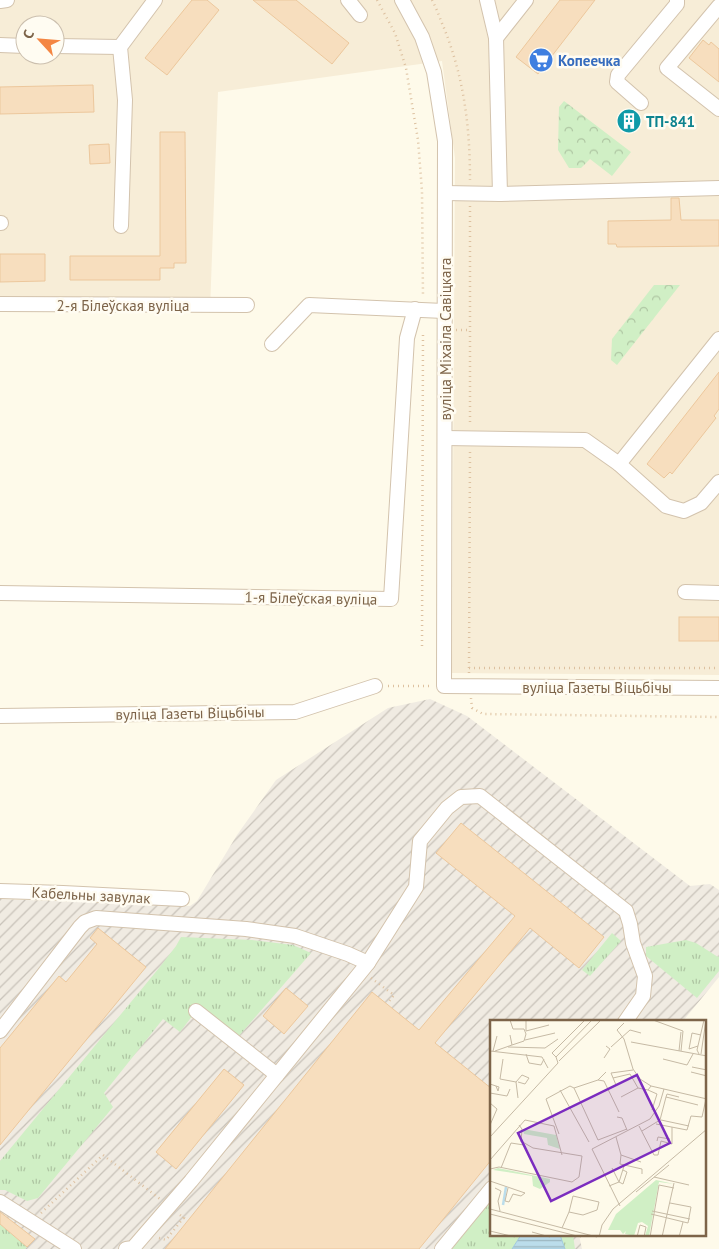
<svg xmlns="http://www.w3.org/2000/svg" width="719" height="1249" viewBox="0 0 719 1249" font-family="'PT Sans',sans-serif">
<style>
.residential{fill:#f7edd7;fill-rule:evenodd}
.industrial{fill:url(#industrial-furrows)}
.grass{fill:url(#grass-tufts)}
.forest{fill:url(#forest-crowns)}
.water{fill:url(#water-rules);stroke:#a0cbde}
.building{fill:#f7debe;stroke:#ecc79c}
.lines{fill:none;stroke-linecap:round;stroke-linejoin:round}
.minor-casing{stroke:#d3c3ad;stroke-width:16}
.path{stroke:#ddc1a0;stroke-width:2.5;stroke-dasharray:1 4;stroke-linecap:butt}
.minor{stroke:#fff;stroke-width:14}
.labels{text-anchor:middle;dominant-baseline:central;stroke-width:5;stroke-linejoin:round;paint-order:stroke}
.shop-label{font-size:15px;font-weight:bold;fill:#366cbe;stroke:#fffcf2;text-anchor:start}
.culture-label{font-size:15px;font-weight:bold;fill:#0d838f;stroke:#fffcf2;text-anchor:start}
.street-label{font-size:15px;fill:#7d6449;stroke:#fffcf2}
.inset-river{fill:none;stroke:#bbddeb;stroke-width:2.5}
.inset-road{fill:none;stroke:#c6baa5;stroke-width:1}
.view{fill:#7b2cbf;fill-opacity:0.15;stroke:#7b2cbf;stroke-width:2.5}
.inset-edge{fill:none;stroke:#7d6449;stroke-width:2.5}
</style>
<defs>
<pattern id="industrial-furrows" width="10" height="10" patternUnits="userSpaceOnUse" patternTransform="scale(1.25)"><rect width="10" height="10" fill="#f0ebe2"/><path d="M-1 1l2-2M0 10L10 0M9 11l2-2" fill="none" stroke="#c8c2b9"/></pattern>
<pattern id="grass-tufts" width="24" height="20" patternUnits="userSpaceOnUse" patternTransform="scale(1.25)"><rect width="24" height="20" fill="#d0efc5"/><path d="M3 7l-1-3M5 7V3M7 7l1-3M15 17l-1-3M17 17v-4M19 17l1-3" fill="none" stroke="#aec5a2"/></pattern>
<pattern id="forest-crowns" width="20" height="18" patternUnits="userSpaceOnUse" patternTransform="scale(1.25)"><rect width="20" height="18" fill="#d0efc5"/><path d="M2 6a3 3 0 1 1 6 0M12 15a3 3 0 1 1 6 0" fill="none" stroke="#aec5a2"/></pattern>
<pattern id="water-rules" width="6" height="5" patternUnits="userSpaceOnUse" patternTransform="scale(1.25)"><rect width="6" height="5" fill="#bbddeb"/><path d="M0 2.5h6" fill="none" stroke="#9db7c0"/></pattern>
</defs>
<rect width="100%" height="100%" fill="#fefaea"/>
<!-- residential -->
<path class="residential" d="M0,0H719V675L452,673L455,158L442,61L218,92L210,310L0,309ZM25,25H55V55H25Z"/>
<!-- industrial -->
<path class="industrial" d="M430,699L467,716L690,886L710,884L719,890V977L683,1021L492,1022V1235H579L582,1249H0V899L190,906L197,901L237,835L276,780L388,708Z"/>
<!-- grass -->
<g class="grass">
<path d="M612,933L621,941L590,976L582,970Z"/>
<path d="M181,937L252,940L293,945L311,953L231,1045L193,1015L180,1032L163,1019L104,1093L113,1107L38,1198L27,1201L5,1190H0V1161L159,968L176,946Z"/>
<path d="M686,940L696,943L718,957L719,956V971L697,998L646,956V947Z"/>
<path d="M491,1200L492,1235H521L512,1249H449Z"/>
<path d="M0,1224L27,1247L25,1249H0Z"/>
<path d="M560,1235H573L575,1249H565Z"/>
</g>
<!-- forest -->
<g class="forest">
<path d="M564,101L631,152L612,176L590,159L581,168H569L558,150L559,107Z"/>
<path d="M654,285H680L617,365L611,360L612,339Z"/>
</g>
<!-- water -->
<path class="water" d="M521,1235H560L565,1249H512Z"/>
<!-- building -->
<g class="building">
<path d="M192,0H207L219,10L167,75L145,58Z"/>
<path d="M253,0H296L349,43L332,64Z"/>
<path d="M560,0H595L538,74L516,57Z"/>
<path d="M703,40L709,45L711,42L719,49V82L689,58Z"/>
<path d="M93,85L94,112L0,114V87Z"/>
<path d="M627,110L641,121L630,133L617,122Z"/>
<path d="M160,132H185L186,263H174V268H160V280H70V256H160Z"/>
<path d="M109,144L110,163L90,164L89,145Z"/>
<path d="M671,198H679L681,220H719V246L617,247L616,244H608V221L671,220Z"/>
<path d="M0,254H45V281L0,282Z"/>
<path d="M719,372V409L714,416L716,418L672,474L670,472L664,478L647,464Z"/>
<rect x="679" y="617" width="40" height="24"/>
<path d="M461,823L604,937L579,968L530,928L435,1043L492,1089V1159L419,1249H165L372,992L419,1030L515,916L436,853Z"/>
<path d="M98,928L146,967L0,1145V1048L59,976L66,982L97,944L90,938Z"/>
<path d="M286,988L308,1006L284,1034L263,1016Z"/>
<path d="M224,1069L244,1085L176,1169L156,1152Z"/>
<path d="M0,1212L35,1239L27,1247L0,1224Z"/>
</g>
<g class="lines">
<defs>
<g id="minor">
<path d="M348,0L360,15"/>
<path d="M402,0L422,37L434,72L445,141L444,686L719,688"/>
<path d="M487,0L496,38L500,194"/>
<path d="M0,1L7,0"/>
<path d="M719,6L667,68L719,109"/>
<path d="M496,38L526,0"/>
<path d="M0,45L25,46"/>
<path d="M55,46L120,47"/>
<path d="M641,103L617,82L618,75L677,4V0"/>
<path d="M445,193L500,194L719,188"/>
<path d="M0,223H1"/>
<path d="M121,226L125,100L120,47L155,0"/>
<path d="M0,304L247,305"/>
<path d="M272,344L309,305L444,311"/>
<path d="M445,438L585,440L619,464L719,339"/>
<path d="M619,464L666,506L684,511L701,503L719,482"/>
<path d="M685,592L719,593"/>
<path d="M0,593L391,599L407,338L415,309"/>
<path d="M0,716L295,712L375,686"/>
<path d="M0,891L63,893L182,899"/>
<path d="M196,1011L277,1075"/>
<path d="M0,1031L80,927L85,922L96,918L246,929L295,936L348,954L368,963"/>
<path d="M0,1202L74,1249"/>
<path d="M126,1249L133,1248L191,1181L368,963L416,887L420,841L447,808L461,797L480,796L626,911L630,924L633,943L645,976L643,996L625,1022"/>
<path d="M442,1249L492,1188"/>
</g>
</defs>
<!-- minor casing -->
<use href="#minor" class="minor-casing"/>
<!-- path -->
<g class="path">
<path d="M377,0L395,33L406,68L418,140L422,191L423,297"/>
<path d="M432,0C437,9 440,19 444,28C464,78 470,127 470,180"/>
<path d="M470,206V425"/>
<path d="M456,330H470"/>
<path d="M422,646L423,332"/>
<path d="M469,668H719"/>
<path d="M469,673L470,451"/>
<path d="M388,686H430"/>
<path d="M471,698L472,708L483,714L719,717"/>
<path d="M371,978L394,995L387,1004"/>
<path d="M41,1213L103,1155L160,1199"/>
<path d="M180,1215L188,1221"/>
<path d="M159,1238L166,1240L184,1217"/>
</g>
<!-- minor -->
<use href="#minor" class="minor"/>
</g>
<!-- icons -->
<defs>
<symbol id="supermarket-disc" viewBox="-11 -11 22 22"><circle r="9.5" fill="#3f7fe0" stroke="#fffcf2"/><path d="M-6-5.5h2.5l.6 2H6L4.5 2H-2.5L-4.4-4H-6ZM-1.5 3.2a1.3 1.3 0 1 0 .1 0ZM3 3.2a1.3 1.3 0 1 0 .1 0Z" fill="#fff"/></symbol>
<symbol id="building-disc" viewBox="-11 -11 22 22"><circle r="9.5" fill="#0f9aa8" stroke="#fffcf2"/><path d="M-4-6H4V6H1V3H-1V6H-4ZM-2.5-4.3h1.7v1.8h-1.7ZM.8-4.3h1.7v1.8H.8ZM-2.5-1h1.7V.8h-1.7ZM.8-1h1.7V.8H.8Z" fill="#fff"/></symbol>
</defs>
<g fill-rule="evenodd">
<use href="#supermarket-disc" x="527" y="46" width="28" height="28"/>
<use href="#building-disc" x="615" y="107" width="28" height="28"/>
</g>
<g class="labels">
<!-- shop labels -->
<g class="shop-label">
<text x="558" y="60">Копеечка</text>
</g>
<!-- culture labels -->
<g class="culture-label">
<text x="646" y="121">ТП-841</text>
</g>
<!-- street labels -->
<g class="street-label">
<text x="123" y="305">2-я Білеўская вуліца</text>
<text transform="translate(445 339) rotate(-90)">вуліца Міхаіла Савіцкага</text>
<text transform="translate(311 598) rotate(1)">1-я Білеўская вуліца</text>
<text x="597" y="687">вуліца Газеты Віцьбічы</text>
<text transform="translate(190 713) rotate(-1)">вуліца Газеты Віцьбічы</text>
<text transform="translate(91 895) rotate(3)">Кабельны завулак</text>
</g>
</g>
<!-- overview -->
<g transform="translate(490 1020)">
<rect width="216" height="216" fill="#fefaea"/>
<path d="M33,109L66,115L70,129L58,125L57,118L34,114ZM8,148L60,159V162L50,169L43,166L42,156L3,150ZM166,160L184,164L169,162L159,216H155L158,206L152,202L148,203L144,216L135,214L136,211L133,214L130,210H118L126,194Z" fill="#d0efc5"/>
<path class="inset-river" d="M13,185L16,167"/>
<path class="inset-road" d="M20,0L23,9H34L36,14L34,21L22,25M36,0V11L59,5M163,0L193,11L191,31M134,3L127,10L134,19L143,49L150,59L161,66L217,79M35,20L65,13M141,22L217,36M208,26L199,29L202,13L211,15M18,27L55,28L68,19M121,27L140,10L151,13M0,31L52,37L58,48M3,31L7,16M5,31L22,25L20,15M189,31L191,12M36,34L39,43L51,45L54,39M209,34L207,30L214,0M211,34L216,0M66,37L62,33L95,0M114,38L120,29L116,26M13,39L10,59L26,62M173,39L197,45L203,34M69,41L111,0M202,47L217,50M201,52L217,56M123,58L140,54L148,68M108,60L114,61L129,92M26,62L32,55L39,58L35,64L28,62M26,62L28,78M0,64L9,67L8,71L6,66M126,65L121,53L143,50M84,68L108,120L137,109M84,68L108,60L116,52M70,70L99,122M158,70L167,74L162,90M0,73L17,76L20,69M131,77L148,68L158,70L161,66M176,77L177,74L189,77M0,83L7,89L0,105M127,97L132,98L137,110M171,100L199,106M166,104L197,110L201,96L212,97L216,79M29,105L32,109L31,122M149,106L164,135H168L171,121L182,124M182,107V124M152,111L170,100L176,77L208,85M69,114L56,79L80,66L84,68M0,117L68,43L66,37L102,0M126,117L131,135L151,142M167,121L168,117L180,119M131,135L130,144L152,149V154M0,140L35,100L64,106L72,135M11,148L21,123L34,125M122,148L129,162L133,164L137,152L133,150M0,149L9,147L82,162L89,157L92,136L43,128L31,121M164,157L199,165M0,161L35,173L31,176L23,174L19,182L15,181L18,168M119,166L129,162L134,146M5,168L11,171L8,181L10,191M146,172L179,145M130,186L102,129L160,99L169,86L174,69M0,189L107,217M162,191L200,199M0,194L91,217M161,194L198,203L201,187L180,183M72,208L79,192L93,195L107,190L109,182L83,176L79,192M0,211L25,217M42,212L60,217M109,217L112,205L123,189L217,109M147,217L150,205L156,207L154,217M160,217L169,165L184,168M172,217L184,163M189,217L193,202"/>
<path class="view" d="M147,55L180,123L61,181L28,113Z"/>
<rect width="216" height="216" class="inset-edge"/>
</g>
<!-- north arrow -->
<g transform="translate(40 40) rotate(296)"><circle r="24" fill="#fffcf2" stroke="#cbbfae"/>
<path d="M0-4L9 19L0 12L-9 19Z" fill="#f48643"/>
<text y="-8" font-size="14" font-weight="bold" text-anchor="middle" fill="#7d6449">С</text>
</g>
</svg>
